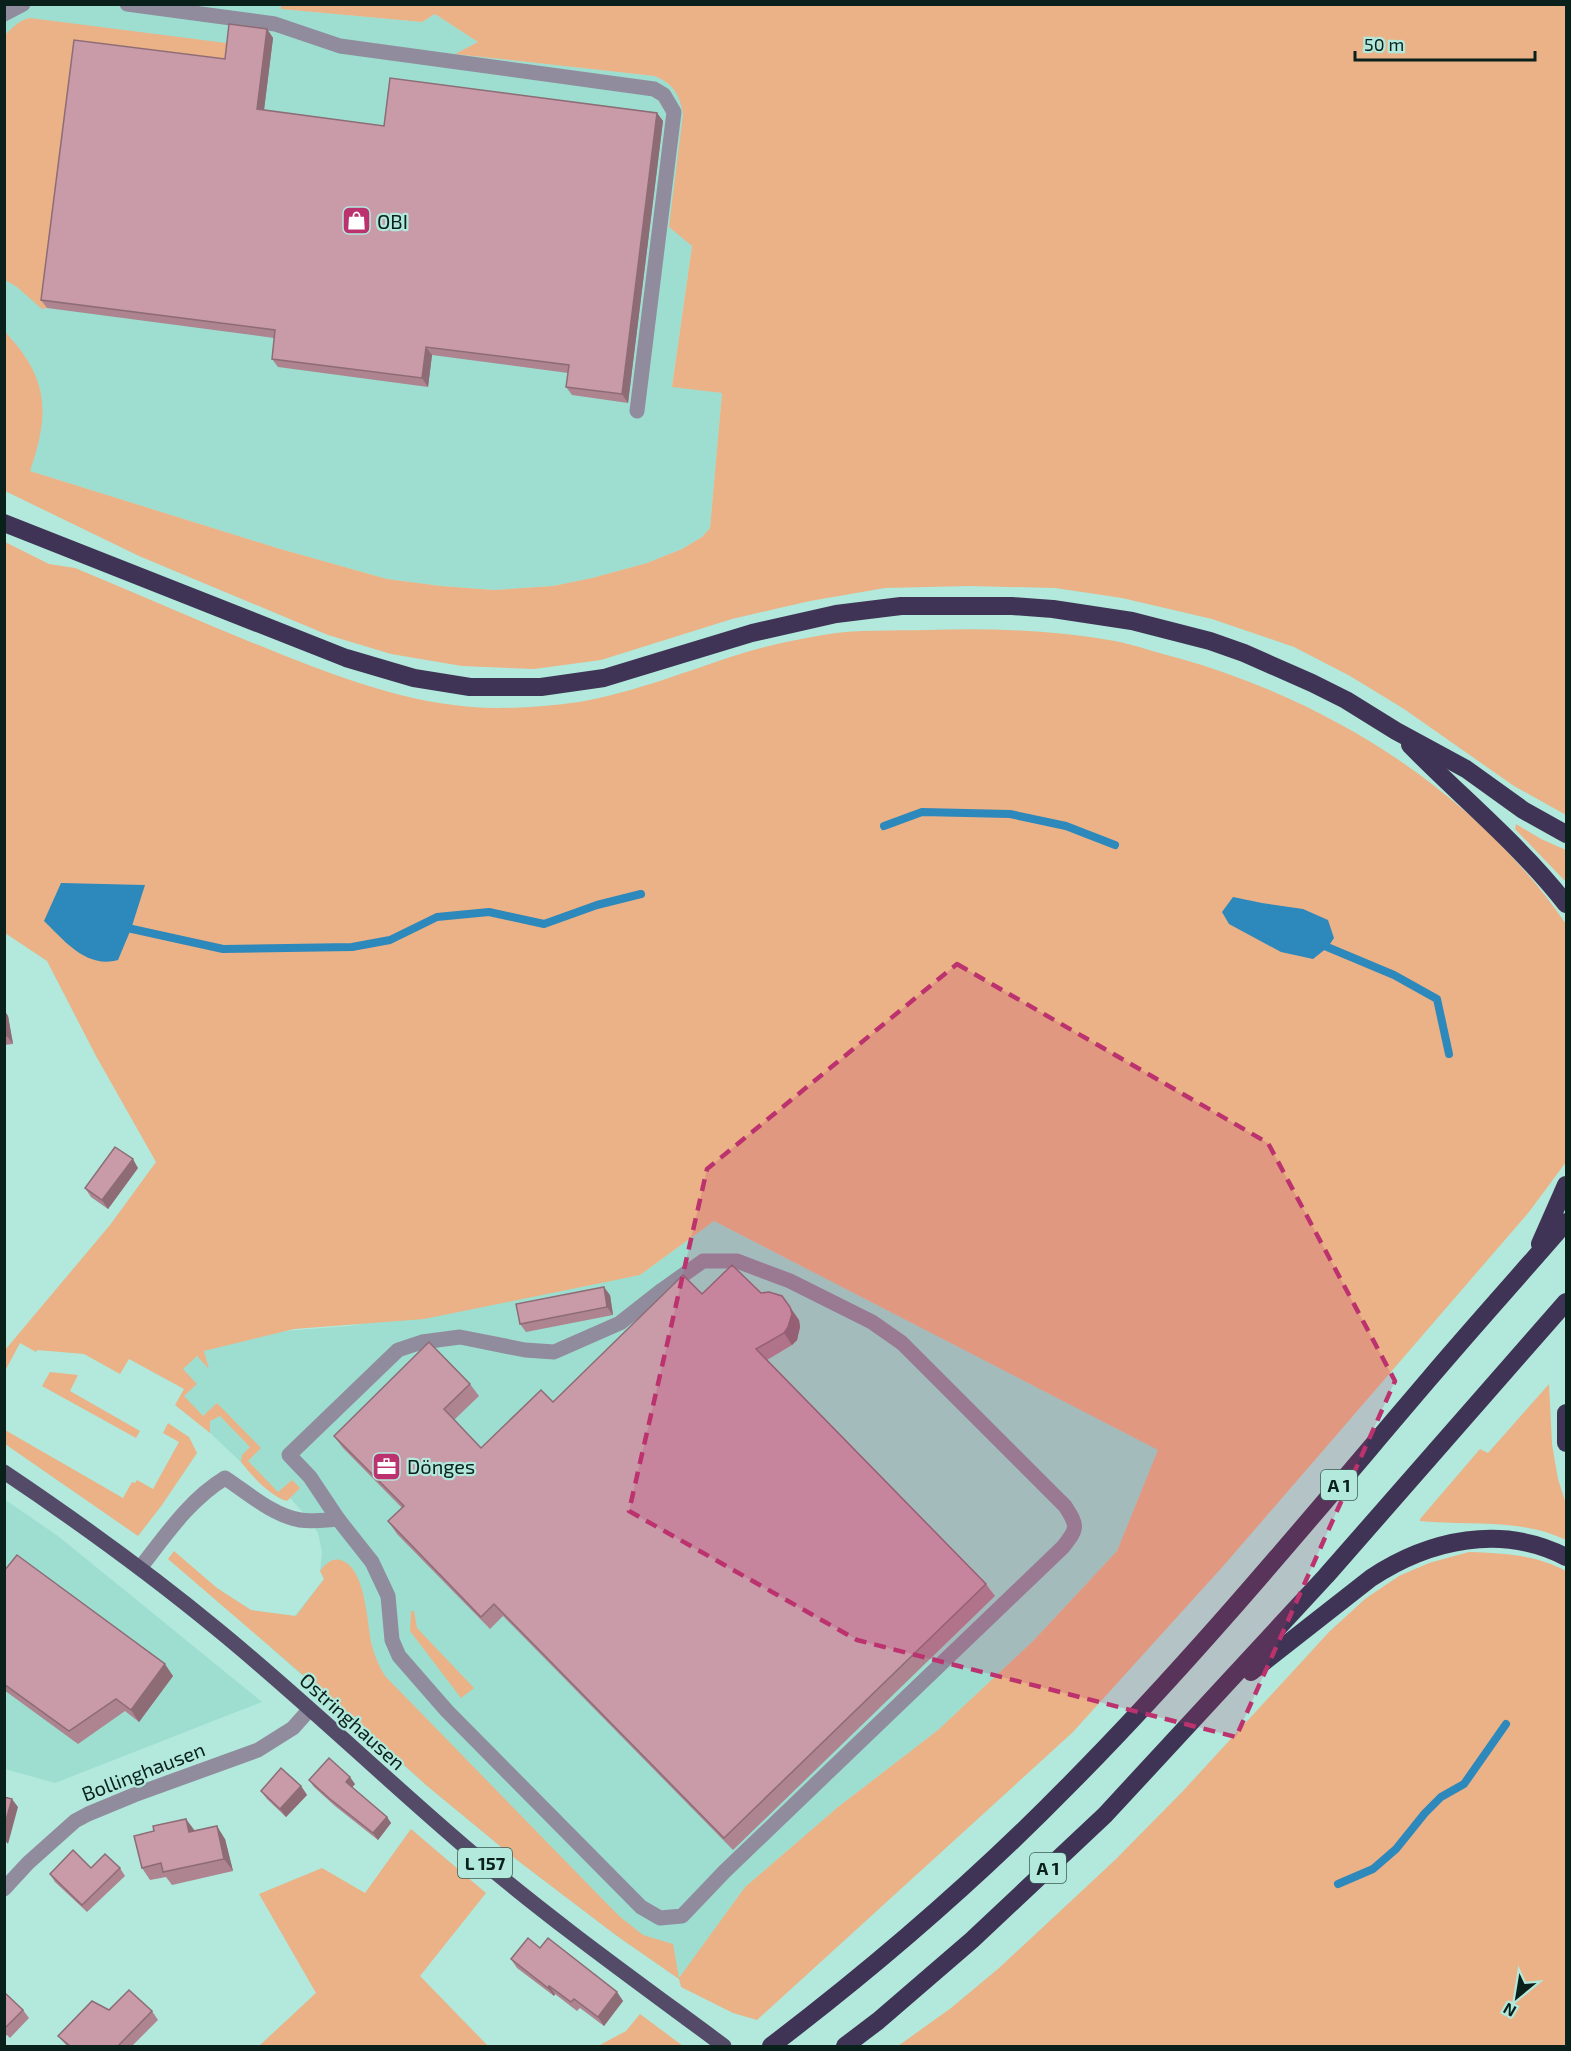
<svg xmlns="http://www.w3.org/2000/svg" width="1571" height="2051" viewBox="0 0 1571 2051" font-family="'Exo 2',sans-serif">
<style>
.built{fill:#9eded0}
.green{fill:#eab286}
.water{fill:#2d88bc}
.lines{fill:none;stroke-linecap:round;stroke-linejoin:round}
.stream{stroke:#2d88bc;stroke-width:8}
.minor{stroke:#918c9d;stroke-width:15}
.major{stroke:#544b68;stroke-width:15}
.highway{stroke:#3f3455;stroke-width:18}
.wall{fill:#ad8490}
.shaded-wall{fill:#8d6c76}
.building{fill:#c99aa8;stroke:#8d6c76;stroke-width:1.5}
.marked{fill:#bc326e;fill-opacity:0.2;stroke:#bc326e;stroke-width:4.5;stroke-dasharray:12 8;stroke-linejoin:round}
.labels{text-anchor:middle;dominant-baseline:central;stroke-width:4.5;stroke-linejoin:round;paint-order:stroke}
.shield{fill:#b2e9dc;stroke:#3c5c55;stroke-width:1.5}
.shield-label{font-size:18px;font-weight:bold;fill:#0a201b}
.poi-label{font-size:20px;fill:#0a201b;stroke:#b2e9dc;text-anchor:start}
.street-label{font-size:20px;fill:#0a201b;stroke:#b2e9dc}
</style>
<rect width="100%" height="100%" fill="#b2e9dc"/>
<!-- built -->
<g class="built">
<path d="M281,4L282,9L422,22L435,14L478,42L457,54L654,76L662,79L672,87L681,99L683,114L692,246L672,386L722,393L710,528L702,537L682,549L647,563L592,578L553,586L494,590L441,586L387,579L277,548L30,471L5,449V5Z"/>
<path d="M714,1221L1159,1450L1117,1551L1033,1641L938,1730L838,1807L745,1887L679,1979L617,1936L517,1860L426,1785L270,1647L324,1579L320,1571L322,1552L318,1533L308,1518L290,1498L283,1500L275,1495L179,1403L188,1387L167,1359L283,1331L349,1326L640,1275Z"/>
<path d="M4,1499L58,1536L262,1702L55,1783L5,1769Z"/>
</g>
<!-- green -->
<g class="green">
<path d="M281,5H1566V815L1514,786L1404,709L1350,676L1294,647L1212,619L1122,598L1055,588L969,586L885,588L810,601L732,619L601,660L534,669L462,666L391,654L328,635L139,556L5,491V332C49,378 50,413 30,471L277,548L387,579L441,586L494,590L553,586L592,578L647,563L682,549L702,537L710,528L722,393L672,387L692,246L669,227L683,114C680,95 673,83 654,76L455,54L478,42L435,14L422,22L281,9Z"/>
<path d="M30,18L234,44L231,67L47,308L42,309L17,287L5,280L4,36C13,27 19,20 30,18Z"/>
<path d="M5,542L49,564L75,568C143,596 210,626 278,653C349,681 421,708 498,708C525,708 553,706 579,702C636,692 689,670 743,653C769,645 796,640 823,635C857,629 894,631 928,630C991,628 1053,630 1115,641C1136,645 1157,653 1178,658C1331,701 1475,792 1566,924V1162L1529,1212L1225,1564L1073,1732L757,2020L733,2013L681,1987L679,1979L617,1936L517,1860L426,1785L346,1712L168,1559L174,1551L217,1588L251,1610L296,1616L324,1579L320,1571C326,1564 331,1558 340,1560C366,1566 367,1624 372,1646C375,1657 379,1666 385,1676L619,1916L643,1935L673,1944L679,1978L745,1887L838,1807L938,1730L1033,1641L1117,1551L1158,1450L714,1221L640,1275L424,1319L294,1329L204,1351L209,1369L197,1356L183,1369L197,1384L184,1396L203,1416L217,1403L261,1448L248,1461L278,1492L292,1480L300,1488L287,1501C270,1496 252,1476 241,1462L242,1455L250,1447L220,1416L210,1421V1433L175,1405L184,1389L129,1359L120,1374L84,1354L37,1350L36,1352L20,1343L5,1371V1350L110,1225L156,1162L96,1056L47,961L5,933Z"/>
<path d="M1516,824L1541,839L1566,850V882L1515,829Z"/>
<path d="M50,1372L78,1375L70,1391L140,1431L136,1438L42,1386Z"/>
<path d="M1549,1384L1552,1444L1558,1479L1566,1504V1540C1521,1518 1469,1526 1420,1521V1519L1480,1449L1488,1453Z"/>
<path d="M168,1423L189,1437L197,1453L162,1505L138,1536L5,1444V1430L123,1498L132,1482L135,1483L137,1480L153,1489L179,1442L163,1433Z"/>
<path d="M1469,1552C1502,1553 1537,1555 1566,1571V2046H898L951,2008L999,1968L1115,1860L1183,1791L1329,1632L1365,1599L1399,1576L1429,1563Z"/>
<path d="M411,1611H414L417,1628L474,1688L461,1698L410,1631Z"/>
<path d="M411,1829L486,1893L420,1976L488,2046H259L316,1993L259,1894L322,1868L365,1893Z"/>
<path d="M640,2014L683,2046H598L626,2031Z"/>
</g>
<!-- water -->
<g class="water">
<path d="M61,883L145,885L131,929L118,960C86,969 64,940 44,921Z"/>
<path d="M1233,897L1262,903L1303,909L1328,920L1334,938L1328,947L1313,959L1281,952L1229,924L1222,912Z"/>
</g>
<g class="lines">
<!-- stream -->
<g class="stream">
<path d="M884,826L922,812L1010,814L1066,826L1115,845"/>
<path d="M123,927L223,949L352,947L390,940L437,917L489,912L544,924L597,905L641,894"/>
<path d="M1320,944L1394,975L1437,999L1449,1054"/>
<path d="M1338,1884L1373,1869L1396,1849L1425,1813L1441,1797L1464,1784L1506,1724"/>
</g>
<!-- minor -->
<g class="minor">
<path d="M127,4L275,24L340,46L654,89L664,95L674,112L637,411"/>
<path d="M4,14L23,4"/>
<path d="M703,1261H737L790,1281L872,1322L902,1343L1065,1506C1078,1526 1078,1528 1063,1547L725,1871L682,1916L660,1918L641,1907L447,1711L399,1656L392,1640L388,1596L372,1562L338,1519L310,1477L289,1455L398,1350L422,1342L460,1337L525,1350L554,1352L620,1323L662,1290Z"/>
<path d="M140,1568C166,1535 189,1500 225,1478C248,1493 272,1515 300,1520C312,1522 325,1520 338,1519"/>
<path d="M4,1889L28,1863L75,1821L88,1814L134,1795L258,1750L293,1728L309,1710"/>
</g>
<!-- major -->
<path class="major" d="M4,1472C77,1521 149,1573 217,1629C304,1700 385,1779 471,1852C552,1921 639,1983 724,2046"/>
<!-- highway -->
<g class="highway">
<path d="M4,523L346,658L414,678L470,687H541L604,678L752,633L836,614L901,606H1012L1053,609L1132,621L1210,641L1244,653L1312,683L1346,700L1396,731L1466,769L1523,810L1566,834"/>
<path d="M1410,745C1462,798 1520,845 1566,904"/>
<path d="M1540,1244L1566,1185"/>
<path d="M1566,1413V1443"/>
<path d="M1251,1672L1371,1578C1430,1539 1502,1524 1566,1557"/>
<path d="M771,2046C876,1966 977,1879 1070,1784C1197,1656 1312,1516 1429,1379C1474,1326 1521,1274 1566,1222"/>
<path d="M845,2046L878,2021L972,1940L1105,1815L1326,1576L1566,1302"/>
</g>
</g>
<!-- wall -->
<g class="wall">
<path d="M267,29L273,38L264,110L384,126L657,113L663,121L628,403L572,395L566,387L568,373L432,355L428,387L278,367L272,359L274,338L47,308L41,300L225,59Z"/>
<path d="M4,1010L8,1016L13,1044L4,1045Z"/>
<path d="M138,1168L108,1209L91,1197L85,1188Z"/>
<path d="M761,1293L799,1320L800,1327L797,1340L792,1345L767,1360L986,1584L995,1596L733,1850L503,1616L490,1629L397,1534L388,1521L402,1508L343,1448L334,1436L470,1384L479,1396L454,1420L481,1448L553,1402L702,1294Z"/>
<path d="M610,1295L613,1315L526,1332L520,1324Z"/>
<path d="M4,1571L173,1676L139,1722L125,1711L78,1744L4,1690Z"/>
<path d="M309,1780L355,1784L352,1787L387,1817L391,1823L378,1840L335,1806L314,1787Z"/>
<path d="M301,1786L307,1795L286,1817L267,1799L261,1791Z"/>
<path d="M154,1831H195L225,1839L233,1871L172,1885L166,1877L150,1880L142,1868Z"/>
<path d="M91,1868H120L125,1876L87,1912L55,1882L50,1874Z"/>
<path d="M540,1948L617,1992L623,2001L604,2026L580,2008L577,2011L555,1994L554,1996L517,1968L511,1959Z"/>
<path d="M4,1994L23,2010L29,2018L10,2038L7,2035L4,2037Z"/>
<path d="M109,2010L152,2011L158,2020L132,2046H67L58,2036Z"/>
</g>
<!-- shaded-wall -->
<g class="shaded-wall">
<path d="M267,29L273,38L263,118L257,109Z"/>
<path d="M657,113L663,121L628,403L622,394Z"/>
<path d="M426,347L432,355L428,387L422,378Z"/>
<path d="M4,1010L8,1016L13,1044L7,1036L4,1020Z"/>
<path d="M133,1159L138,1168L108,1209L102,1200Z"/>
<path d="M604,1287L610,1295L613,1315L607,1307Z"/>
<path d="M790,1307L799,1320L800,1327L797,1340L792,1345L784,1333Z"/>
<path d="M165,1664L173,1676L139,1722L131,1710Z"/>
<path d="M350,1777L355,1784L351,1789L346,1782Z"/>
<path d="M301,1786L307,1795L286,1817L280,1809Z"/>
<path d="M12,1799L18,1807L8,1844L4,1839V1827Z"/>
<path d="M387,1817L391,1823L378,1840L373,1833Z"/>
<path d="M186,1819L195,1831L189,1832Z"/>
<path d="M217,1826L225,1839L233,1871L224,1859Z"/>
<path d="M549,1986L555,1994L554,1996L548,1988Z"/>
<path d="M617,1992L623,2001L604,2026L598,2017Z"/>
</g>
<!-- building -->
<g class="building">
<path d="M229,24L267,29L257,109L384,126L390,78L657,113L622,394L566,387L569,365L426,347L422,378L272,359L275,330L41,300L74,40L225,59Z"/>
<path d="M4,1020L7,1036H4Z"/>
<path d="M115,1147L133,1159L102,1200L85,1188Z"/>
<path d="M732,1265L761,1293L769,1292L782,1296L790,1307L792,1314L788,1327L784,1333L756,1349L986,1584L724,1838L494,1604L481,1617L388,1521L404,1506L334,1436L429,1342L470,1384L444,1409L481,1448L541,1390L553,1402L683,1275L702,1294Z"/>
<path d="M604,1287L607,1307L520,1324L516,1304Z"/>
<path d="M17,1555L165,1664L131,1710L116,1699L69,1731L4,1684V1571Z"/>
<path d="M329,1758L350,1777L346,1782L387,1817L373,1833L330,1799L309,1780Z"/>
<path d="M281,1768L301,1786L280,1809L261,1791Z"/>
<path d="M4,1797L12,1799L4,1827Z"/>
<path d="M186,1819L189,1832L217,1826L224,1859L163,1872L161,1863L142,1868L134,1836L154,1831L153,1826Z"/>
<path d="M73,1850L91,1868L105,1854L120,1868L82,1905L50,1874Z"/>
<path d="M528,1938L540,1948L548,1938L617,1992L598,2017L574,1999L571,2002L549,1986L548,1988L511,1959Z"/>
<path d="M129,1990L152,2011L118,2046H70L58,2036L92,2001L109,2010Z"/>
<path d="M5,1993L23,2010L4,2029V1994Z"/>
</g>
<!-- marked area -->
<path class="marked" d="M957,964L1268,1143L1395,1381L1236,1737L857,1640L629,1511L707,1169Z"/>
<!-- icons -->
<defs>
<symbol id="shop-square" viewBox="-11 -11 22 22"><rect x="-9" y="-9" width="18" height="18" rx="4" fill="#bc326e" stroke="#b2e9dc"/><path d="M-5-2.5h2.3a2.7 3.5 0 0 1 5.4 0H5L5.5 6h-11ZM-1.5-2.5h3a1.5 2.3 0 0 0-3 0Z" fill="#fff"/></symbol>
<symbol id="office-square" viewBox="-11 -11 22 22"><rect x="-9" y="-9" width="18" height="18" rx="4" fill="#bc326e" stroke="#b2e9dc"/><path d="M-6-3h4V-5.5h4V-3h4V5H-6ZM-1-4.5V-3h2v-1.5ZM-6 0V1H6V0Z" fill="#fff"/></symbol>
</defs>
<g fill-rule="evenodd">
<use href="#shop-square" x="340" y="204" width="33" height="33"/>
<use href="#office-square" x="370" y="1450" width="33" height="33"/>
</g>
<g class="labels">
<!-- shield labels -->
<g class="shield">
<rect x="1321" y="1470" width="36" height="30" rx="4.5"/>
<rect x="458" y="1848" width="54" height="30" rx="4.5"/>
<rect x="1030" y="1853" width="36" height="30" rx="4.5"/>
</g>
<g class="shield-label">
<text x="1339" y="1485">A 1</text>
<text x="485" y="1863">L 157</text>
<text x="1048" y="1868">A 1</text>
</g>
<!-- poi labels -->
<g class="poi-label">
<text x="377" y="221">OBI</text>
<text x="407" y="1466">Dönges</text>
</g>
<!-- street labels -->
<g class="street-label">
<text transform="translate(353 1721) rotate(42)">Ostringhausen</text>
<text transform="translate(143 1771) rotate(-21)">Bollinghausen</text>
</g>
</g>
<!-- border -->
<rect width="1571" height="2051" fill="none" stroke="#0a201b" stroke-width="12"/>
<!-- north arrow -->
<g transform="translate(1517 1997) rotate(210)" stroke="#b2e9dc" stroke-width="4.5" paint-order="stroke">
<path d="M0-4.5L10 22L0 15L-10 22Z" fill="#0a201b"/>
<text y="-9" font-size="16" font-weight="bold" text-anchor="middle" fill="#0a201b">N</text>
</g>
<!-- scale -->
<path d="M1355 51v9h180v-9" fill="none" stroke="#0a201b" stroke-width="3"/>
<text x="1364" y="51" font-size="18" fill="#0a201b" stroke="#b2e9dc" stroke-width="4.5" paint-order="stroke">50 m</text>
</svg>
